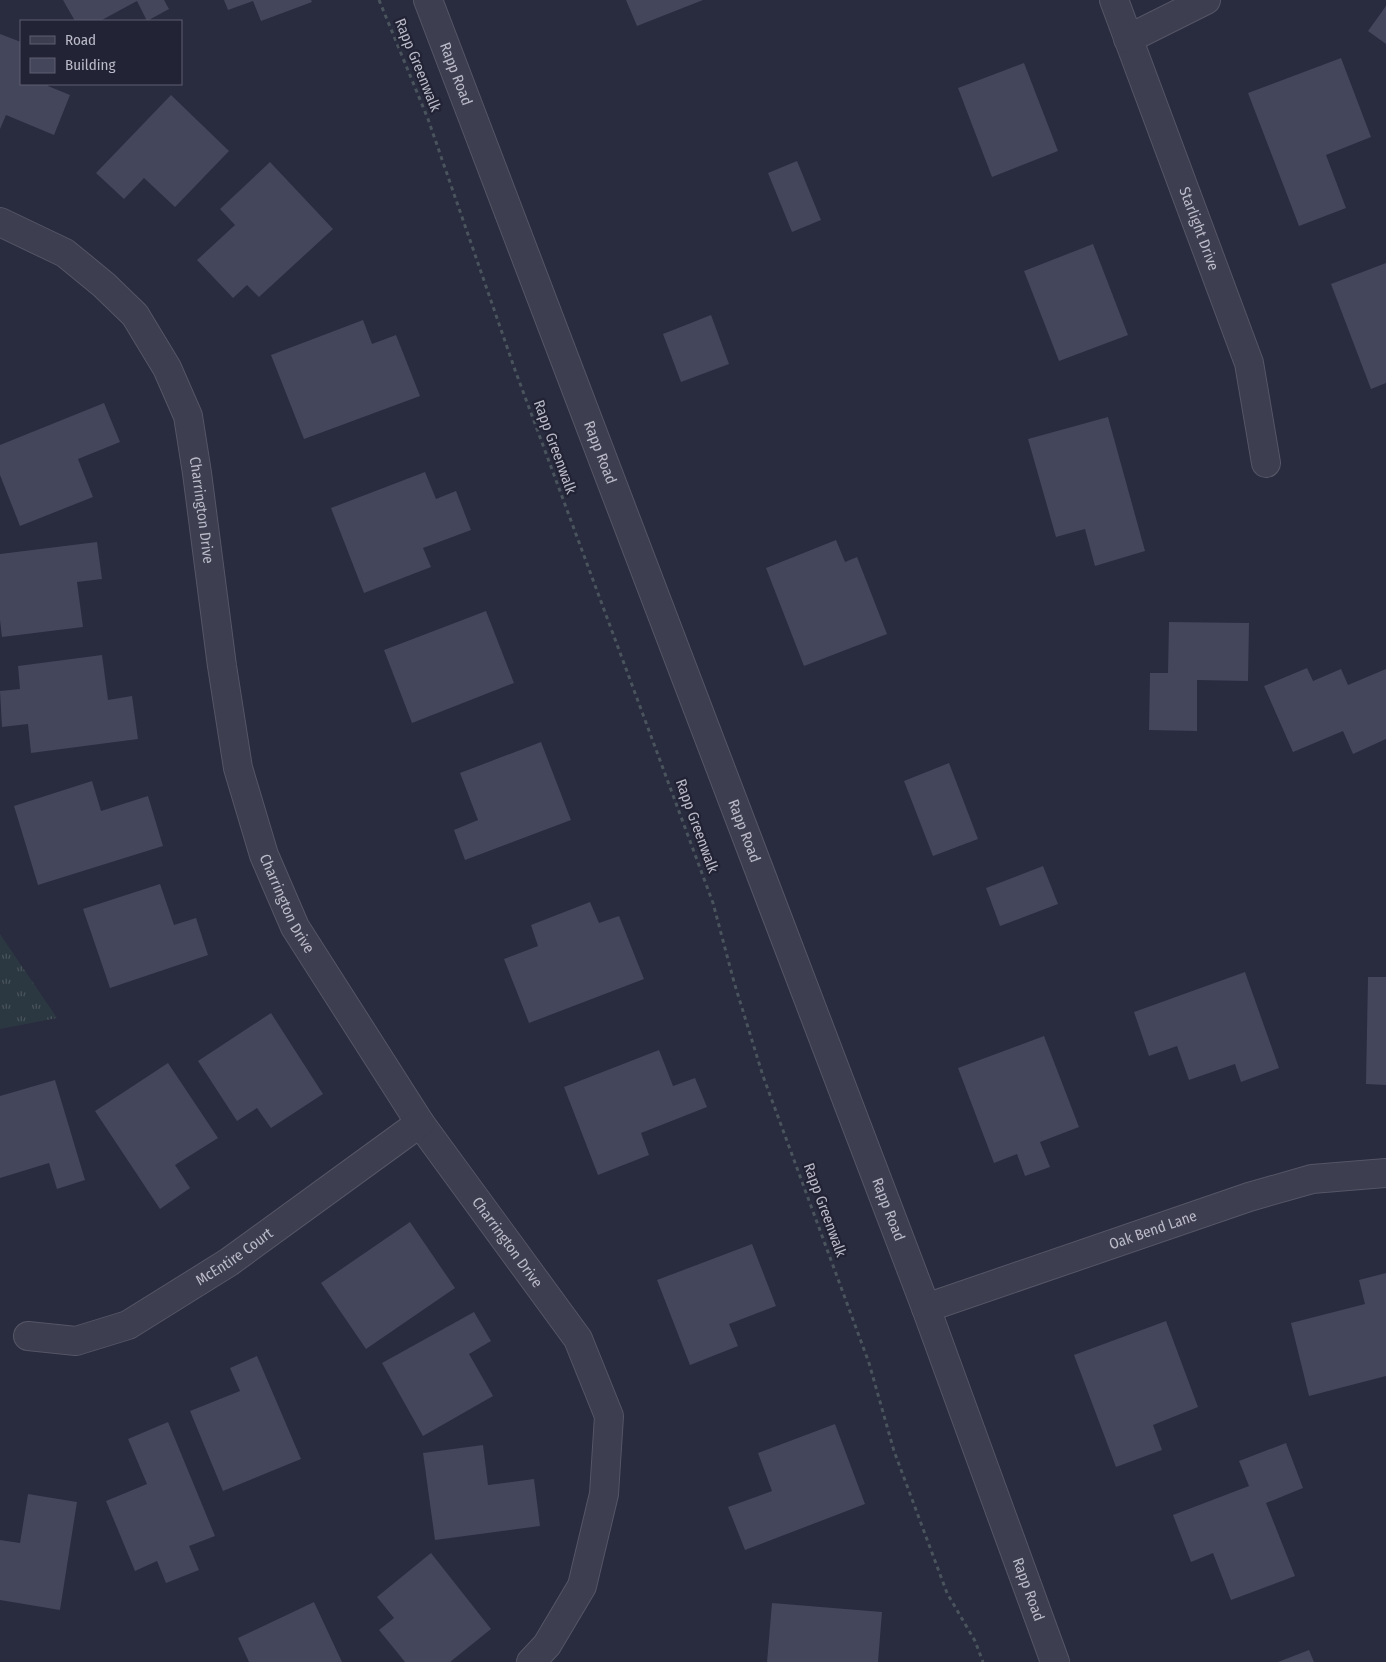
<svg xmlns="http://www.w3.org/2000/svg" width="1386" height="1662" viewBox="0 0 1386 1662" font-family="'Fira Sans Condensed',sans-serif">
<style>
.grass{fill:url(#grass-tufts)}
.building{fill:#44465c}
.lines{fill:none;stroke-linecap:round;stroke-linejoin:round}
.minor-casing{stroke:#555666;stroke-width:30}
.path{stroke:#49545d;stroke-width:3;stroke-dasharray:4 4;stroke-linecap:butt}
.minor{stroke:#3d3e4f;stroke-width:28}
.labels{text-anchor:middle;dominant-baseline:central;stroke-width:4.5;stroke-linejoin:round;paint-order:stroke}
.street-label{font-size:15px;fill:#babac9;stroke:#222334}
</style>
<defs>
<pattern id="grass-tufts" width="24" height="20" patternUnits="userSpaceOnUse" patternTransform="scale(1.25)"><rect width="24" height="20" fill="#2c3841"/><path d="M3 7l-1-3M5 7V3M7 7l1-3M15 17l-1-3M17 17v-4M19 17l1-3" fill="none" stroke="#48535b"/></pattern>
</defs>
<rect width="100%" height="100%" fill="#292b3f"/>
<!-- grass -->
<path class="grass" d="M0,934L57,1018L0,1029Z"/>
<!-- building -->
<g class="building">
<path d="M63,0H164L169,9L147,21L137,1L100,21H75Z"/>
<path d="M224,0H311L312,2L261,21L253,1L228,10Z"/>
<path d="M626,0H703L637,26Z"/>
<path d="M1386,6V44L1368,31Z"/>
<path d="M0,34L21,42V84H49L48,86L70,95L54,135L6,115L0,129Z"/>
<path d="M1341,58L1371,137L1326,155L1346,208L1299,226L1248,93Z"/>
<path d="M1024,63L1058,151L992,177L958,88Z"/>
<path d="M171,95L229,151L175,207L144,178L124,199L96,173Z"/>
<path d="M797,161L821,220L792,232L768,173Z"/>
<path d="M270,162L333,229L259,297L247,285L233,298L197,260L235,225L220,209Z"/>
<path d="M1093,244L1128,335L1059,361L1024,271Z"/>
<path d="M1386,263V383L1371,389L1331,284Z"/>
<path d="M711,315L729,364L681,382L663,334Z"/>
<path d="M363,320L372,344L396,335L420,396L304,439L271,355Z"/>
<path d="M104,403L120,442L78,459L93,497L20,526L0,475V445Z"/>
<path d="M1108,417L1145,551L1095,566L1085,529L1056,537L1028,439Z"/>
<path d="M425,472L436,499L456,491L471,530L423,548L431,567L364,593L331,508Z"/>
<path d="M836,540L845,562L857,557L887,634L804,666L766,568Z"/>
<path d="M97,542L102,579L77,582L83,627L2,637L0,620V554Z"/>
<path d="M486,611L514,683L412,723L384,650Z"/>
<path d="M1169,622L1249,623L1248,681L1197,680V731L1149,730L1150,673H1168Z"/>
<path d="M102,655L108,700L132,696L138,739L31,753L28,724L2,727L0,691L20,689L18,666Z"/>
<path d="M1307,668L1313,681L1341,669L1348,685L1386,669V739L1353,754L1343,731L1293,752L1264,686Z"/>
<path d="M541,742L571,820L465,860L454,830L478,820L460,773Z"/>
<path d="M949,763L978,839L933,856L904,781Z"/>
<path d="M92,781L101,811L148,796L163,846L38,885L14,806Z"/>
<path d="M1043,866L1058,904L1000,926L986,888Z"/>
<path d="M160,884L174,925L196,918L208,955L110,988L83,909Z"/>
<path d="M590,902L599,923L619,916L644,979L529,1023L504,959L538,946L531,925Z"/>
<path d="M1245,972L1279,1068L1241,1082L1235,1064L1189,1080L1177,1046L1149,1056L1134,1012Z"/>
<path d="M1368,977H1386V1085L1366,1084Z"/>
<path d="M271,1013L323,1094L271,1128L257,1108L237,1121L198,1061Z"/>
<path d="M1044,1036L1079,1127L1040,1142L1050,1167L1025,1176L1017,1154L994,1163L958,1068Z"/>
<path d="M659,1050L673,1086L695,1078L707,1107L641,1133L649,1155L598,1175L564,1087Z"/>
<path d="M168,1063L218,1138L175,1165L190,1188L160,1209L95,1111Z"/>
<path d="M55,1080L85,1180L57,1189L49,1163L0,1178V1096Z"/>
<path d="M410,1222L455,1288L366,1349L321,1283Z"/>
<path d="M752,1244L776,1306L729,1324L738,1346L690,1365L657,1280Z"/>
<path d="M1386,1273V1376L1309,1396L1291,1323L1365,1304L1359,1280Z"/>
<path d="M474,1312L491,1341L469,1354L493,1396L423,1436L382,1363Z"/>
<path d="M1166,1321L1198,1407L1153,1425L1162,1450L1116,1467L1074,1355Z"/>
<path d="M257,1356L301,1459L223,1491L190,1411L240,1391L230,1368Z"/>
<path d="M168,1422L215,1536L189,1546L199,1570L166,1583L157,1561L135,1571L106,1501L147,1484L128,1439Z"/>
<path d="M835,1424L865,1504L745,1550L728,1507L772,1491L758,1453Z"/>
<path d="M1286,1443L1303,1488L1266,1503L1295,1576L1231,1600L1213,1553L1191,1562L1173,1515L1249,1486L1239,1461Z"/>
<path d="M483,1445L488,1485L534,1479L540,1526L435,1540L423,1453Z"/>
<path d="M28,1494L77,1502L60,1610L0,1600V1540L20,1543Z"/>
<path d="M431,1553L491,1629L450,1662H405L379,1630L394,1618L377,1597Z"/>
<path d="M314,1602L342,1662H249L238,1638Z"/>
<path d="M772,1603L882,1612L878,1662H767Z"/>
<path d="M1309,1650L1314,1662H1278Z"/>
</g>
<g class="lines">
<defs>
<g id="minor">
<path id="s1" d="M428,0L926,1308L1055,1662"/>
<path id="s2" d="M1114,0L1249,363L1266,463"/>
<path d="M1128,39L1206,0"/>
<path id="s3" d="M0,222L65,253L104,285L135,315L167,368L188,416L197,473L222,666L238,768L264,855L295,927L420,1123L578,1339L609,1416L604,1494L582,1586L547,1645L531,1662"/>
<path id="s4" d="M926,1308L1249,1197L1312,1179L1386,1173"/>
<path id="s5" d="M28,1336L76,1341L128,1325L229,1262L420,1123"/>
</g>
</defs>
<!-- minor casing -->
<use href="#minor" class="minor-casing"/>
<!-- path -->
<path class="path" d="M379,0L428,119L515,370L713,903L734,982L763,1076L869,1363L894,1451L947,1593L975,1641L983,1662"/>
<!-- minor -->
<use href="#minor" class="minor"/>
</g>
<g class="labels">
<!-- street labels -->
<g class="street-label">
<text transform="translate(418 65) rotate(68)">Rapp Greenwalk</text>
<text stroke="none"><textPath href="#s1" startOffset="79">Rapp Road</textPath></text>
<text stroke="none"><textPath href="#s2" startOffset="244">Starlight Drive</textPath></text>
<text transform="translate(555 447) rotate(70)">Rapp Greenwalk</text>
<text stroke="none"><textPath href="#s1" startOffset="484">Rapp Road</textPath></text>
<text stroke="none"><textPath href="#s3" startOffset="375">Charrington Drive</textPath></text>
<text transform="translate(697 826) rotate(70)">Rapp Greenwalk</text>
<text stroke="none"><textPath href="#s1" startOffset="889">Rapp Road</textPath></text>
<text stroke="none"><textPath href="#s3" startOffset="780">Charrington Drive</textPath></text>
<text stroke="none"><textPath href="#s1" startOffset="1294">Rapp Road</textPath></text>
<text transform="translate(825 1210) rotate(70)">Rapp Greenwalk</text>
<text stroke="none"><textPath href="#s4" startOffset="240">Oak Bend Lane</textPath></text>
<text stroke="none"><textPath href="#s3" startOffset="1185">Charrington Drive</textPath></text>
<text stroke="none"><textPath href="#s5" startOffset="229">McEntire Court</textPath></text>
<text stroke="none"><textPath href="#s1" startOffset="1699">Rapp Road</textPath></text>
</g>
</g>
<!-- legend -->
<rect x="20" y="20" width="162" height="65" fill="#222334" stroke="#5f5f70"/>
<rect x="30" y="36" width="25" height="8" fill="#3d3e4f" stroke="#5f5f70"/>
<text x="65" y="45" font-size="15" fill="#babac9">Road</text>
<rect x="30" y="58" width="25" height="15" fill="#44465c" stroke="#5f5f70"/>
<text x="65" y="70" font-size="15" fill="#babac9">Building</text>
</svg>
